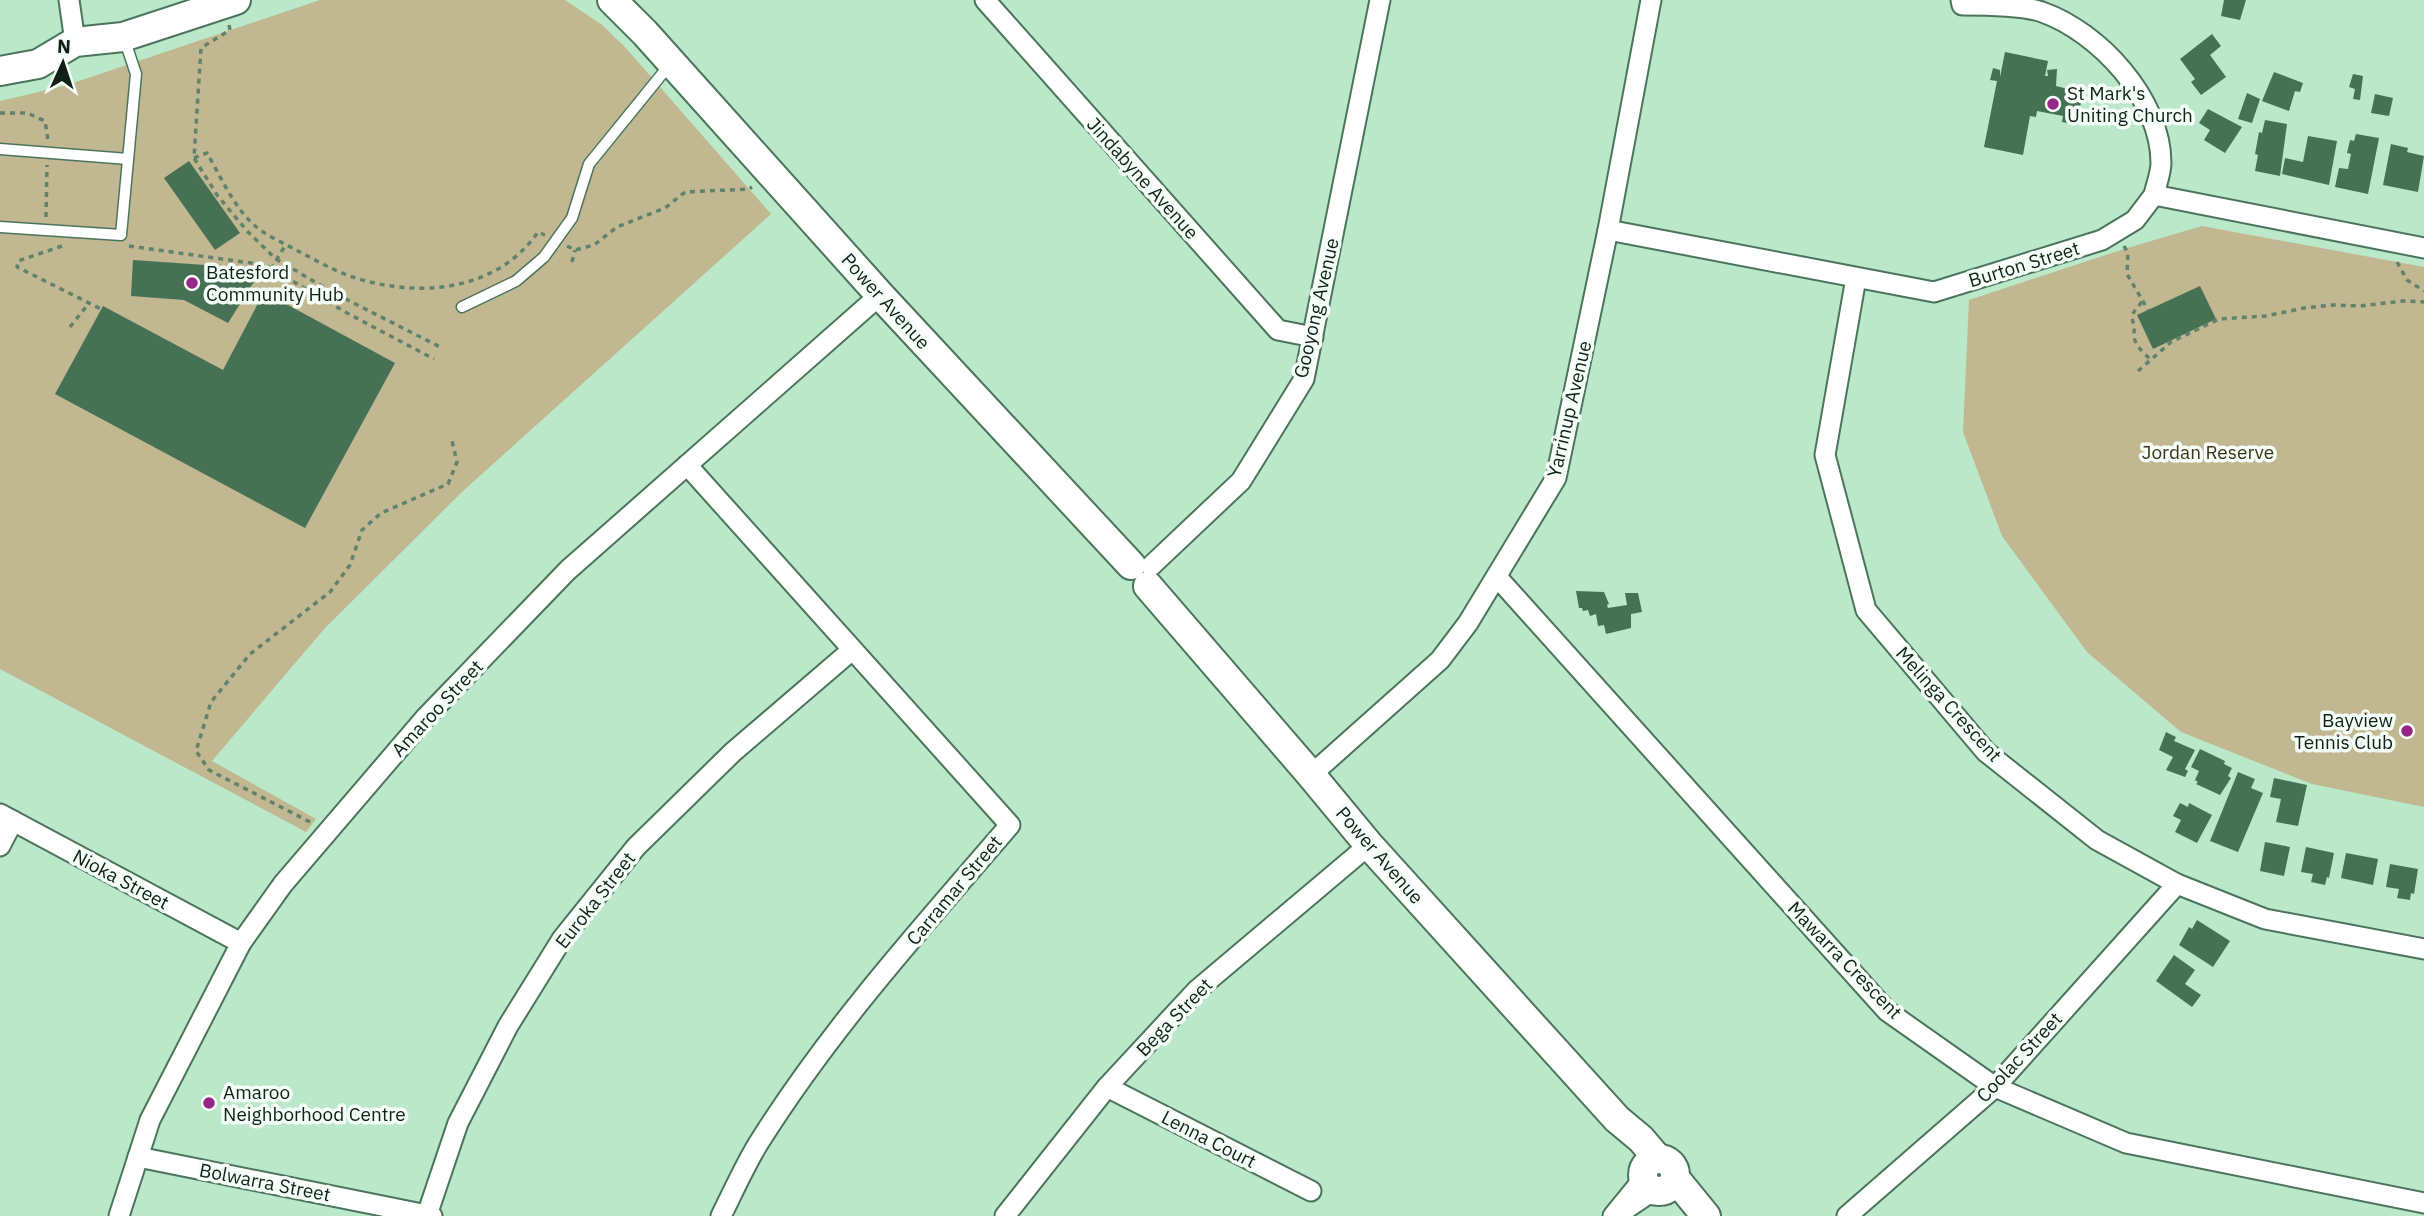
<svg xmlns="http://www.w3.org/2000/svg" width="2424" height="1216" viewBox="0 0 2424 1216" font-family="'IBM Plex Sans',sans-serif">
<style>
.green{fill:#c1b791}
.building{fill:#477155}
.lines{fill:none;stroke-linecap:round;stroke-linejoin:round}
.lane-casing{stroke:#4b755a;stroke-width:13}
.street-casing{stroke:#4b755a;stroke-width:23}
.secondary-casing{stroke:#4b755a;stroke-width:32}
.path{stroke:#62826c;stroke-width:3.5;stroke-dasharray:5 5;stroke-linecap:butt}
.lane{stroke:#fff;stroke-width:10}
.street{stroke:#fff;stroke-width:19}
.secondary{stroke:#fff;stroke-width:28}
.poi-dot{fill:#972686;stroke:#f5fef8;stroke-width:2.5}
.labels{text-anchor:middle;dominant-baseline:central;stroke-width:7;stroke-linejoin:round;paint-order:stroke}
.poi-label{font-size:19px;fill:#0f2115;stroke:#f5fef8;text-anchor:start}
.street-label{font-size:19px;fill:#0f2115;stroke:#f5fef8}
.park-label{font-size:19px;fill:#3b3316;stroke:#f5fef8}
</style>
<rect width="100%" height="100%" fill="#bae8c8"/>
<!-- green -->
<g class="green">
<path d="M320,0H565L602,25L625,47L771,214L463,491L325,628L212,761L316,819L306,832L0,669V101L64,86Z"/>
<path d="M2202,226L2424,267V807L2312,784L2181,732L2087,652L2002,536L1963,432L1969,300L2124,249Z"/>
</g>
<!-- building -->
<g class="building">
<path d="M2224,0H2246L2240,20L2221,16Z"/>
<path d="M2212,34L2221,46L2210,55L2226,77L2201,95L2191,82L2195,79L2180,59Z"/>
<path d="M2005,52L2048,61L2045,76H2048L2047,70L2057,69L2056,86L2084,93L2077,117L2078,125L2062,122L2063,116L2037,111L2036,117L2030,116L2023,155L1984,147L1997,81L1990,80L1993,68L2000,70V77Z"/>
<path d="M2274,72L2303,83L2300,92L2295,91L2289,111L2262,101Z"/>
<path d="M2353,74L2363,76L2360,100L2353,99L2355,89L2349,87Z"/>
<path d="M2247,93L2260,99L2252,123L2238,119Z"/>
<path d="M2375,94L2393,98L2389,116L2371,113Z"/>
<path d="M2208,109L2242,127L2225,153L2204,140L2210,130L2199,123Z"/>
<path d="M2265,120L2287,124L2280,176L2255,171L2258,155L2255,154L2259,132L2262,133Z"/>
<path d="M2356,134L2379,138L2368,194L2335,187L2339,168L2348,169L2351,154L2347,153L2350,140L2354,141Z"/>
<path d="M2308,136L2337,141L2329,185L2282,174L2285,158L2303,162Z"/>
<path d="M2391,144L2408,148L2407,152L2424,156L2418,192L2383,185Z"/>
<path d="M189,161L240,233L215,250L164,178Z"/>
<path d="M133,260L262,269L228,323L184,300L131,296Z"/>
<path d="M2200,286L2216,319L2153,349L2137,315Z"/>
<path d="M264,292L395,363L305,528L55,394L103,306L223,370Z"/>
<path d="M1576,591L1604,592L1609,604L1607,605L1608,608L1627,605L1625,593H1638L1642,612L1631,614V628L1606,634L1604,625L1598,626L1596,614L1590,616L1588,610L1583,611L1582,608H1579Z"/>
<path d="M2166,732L2176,737L2174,741L2195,750L2185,769L2188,771L2185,777L2166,770L2173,757L2159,750Z"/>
<path d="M2200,749L2225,761L2224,764L2232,768L2228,776L2231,778L2220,795L2196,784L2198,782L2195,780L2199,771L2191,767Z"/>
<path d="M2238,772L2255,779L2251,788L2263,793L2238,852L2210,841Z"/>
<path d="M2274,778L2307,785L2298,826L2276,822L2281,799L2270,797Z"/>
<path d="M2180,803L2188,807L2189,803L2212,815L2197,843L2175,832L2181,820L2173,816Z"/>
<path d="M2265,842L2290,847L2284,876L2260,871Z"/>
<path d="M2306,847L2334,853L2329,878L2327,877L2325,885L2311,882L2313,874L2301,872Z"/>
<path d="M2346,853L2378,859L2373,885L2341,878Z"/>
<path d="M2390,864L2418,869L2414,894L2411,893L2410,900L2397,898L2399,889L2386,887Z"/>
<path d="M2197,920L2230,941L2213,967L2179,945L2189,927L2192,929Z"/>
<path d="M2174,955L2195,970L2185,984L2201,995L2192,1007L2156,981Z"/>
</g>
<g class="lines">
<defs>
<g id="lane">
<path d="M0,149L128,159"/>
<path d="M0,227L121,235L136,74L124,38"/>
<path d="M462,307L516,281L544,257L572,218L589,164L671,63"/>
</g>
<g id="street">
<path d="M69,0L75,42"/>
<path d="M985,0L1278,330L1313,337"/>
<path d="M1961,0L1962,5C1984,5 2022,5 2042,12C2099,32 2161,99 2161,163C2161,173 2156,185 2154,195"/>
<path d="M1608,230L1934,292L2102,240L2135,220L2154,195L2424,248"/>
<path d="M1856,278L1825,455L1866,610L1986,752L2097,840L2177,884L2265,919L2424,949"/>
<path d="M687,465L1010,825C922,927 830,1029 758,1144C744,1167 733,1192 721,1216"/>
<path d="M1151,566L1241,481L1304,379L1380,0"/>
<path d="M1497,577L1887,1011L1995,1087L2126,1143L2424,1203"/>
<path d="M1311,775L1440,660L1468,623L1556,478L1608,230L1651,0"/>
<path d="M0,814L241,943"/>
<path d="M0,846L13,821"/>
<path d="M1107,1087L1311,1191"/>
<path d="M138,1157L432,1216"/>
<path d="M1626,1209L1654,1190"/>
<path d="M427,1215L458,1123L508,1026L562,939L636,847L733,752L852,650"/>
<path d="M119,1216L150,1120L241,943L283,884L426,717L568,570L880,295"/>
<path d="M1005,1216L1107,1087L1197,990L1369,845"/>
<path d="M1613,1216L1644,1178"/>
<path d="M1847,1216L1995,1087L2177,884"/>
</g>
<g id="secondary">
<path d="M612,0L645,33L880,295L1131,565"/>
<path d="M0,71L38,64L75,42L123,37L236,0"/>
<path d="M1148,586L1311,775L1369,845L1617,1119L1641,1139L1658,1159"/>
<circle cx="1659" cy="1175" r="16"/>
<path d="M1675,1178L1706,1216"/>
</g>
</defs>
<!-- lane casing -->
<use href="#lane" class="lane-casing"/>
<!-- street casing -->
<use href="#street" class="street-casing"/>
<!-- secondary casing -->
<use href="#secondary" class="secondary-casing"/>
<!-- path -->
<g class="path">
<path d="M229,25L230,30L201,48L194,158L217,195L248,232L276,259L332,292L440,347"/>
<path d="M0,113H27L45,121L48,140"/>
<path d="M194,158L207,153C221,177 233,206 254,225C266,236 286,244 300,252C319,262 338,273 359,279C423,298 498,290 538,232L545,235"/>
<path d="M46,217L47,165"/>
<path d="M62,246L18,261L17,267L101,309"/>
<path d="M129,246L265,265L347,313L434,359"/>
<path d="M567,246L575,250L594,245L617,227L665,208L685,192L749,189L752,187"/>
<path d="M2124,246L2128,253L2127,274L2148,310"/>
<path d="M572,262L575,250"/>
<path d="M2397,262L2407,280L2424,291"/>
<path d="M271,269L286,244"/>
<path d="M2142,302C2134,311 2129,315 2135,327C2130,342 2142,351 2151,360"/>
<path d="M70,327L89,303"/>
<path d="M2138,371L2171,342L2219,319L2266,316L2304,308L2333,305L2360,306L2403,301L2424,302"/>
<path d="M310,822L209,770L196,751L211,702L250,654L330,592L350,565L362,530L381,513L448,484L457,462L452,441"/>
</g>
<!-- lane -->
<use href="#lane" class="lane"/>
<!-- street -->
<use href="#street" class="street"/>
<!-- secondary -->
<use href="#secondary" class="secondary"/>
</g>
<!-- markers -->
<g class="poi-dot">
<circle cx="2053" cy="104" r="7"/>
<circle cx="192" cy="283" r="7"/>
<circle cx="2407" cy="731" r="7"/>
<circle cx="209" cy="1103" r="7"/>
</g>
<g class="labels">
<!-- poi labels -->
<g class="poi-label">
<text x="2067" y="93">St Mark's<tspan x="2067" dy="22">Uniting Church</tspan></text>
<text x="206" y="272">Batesford<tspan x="206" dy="22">Community Hub</tspan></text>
<text x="2393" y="720" text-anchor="end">Bayview<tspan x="2393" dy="22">Tennis Club</tspan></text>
<text x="223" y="1092">Amaroo<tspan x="223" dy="22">Neighborhood Centre</tspan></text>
</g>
<!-- street labels -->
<g class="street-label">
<text transform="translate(1143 178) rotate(48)">Jindabyne Avenue</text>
<text transform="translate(2024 264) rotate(-17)">Burton Street</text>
<text transform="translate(886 301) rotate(48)">Power Avenue</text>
<text transform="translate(1316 308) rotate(-77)">Gooyong Avenue</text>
<text transform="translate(1569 409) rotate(-77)">Yarrinup Avenue</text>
<text transform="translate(1949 704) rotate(48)">Melinga Crescent</text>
<text transform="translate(437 708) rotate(-47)">Amaroo Street</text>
<text transform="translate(1380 855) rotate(49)">Power Avenue</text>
<text transform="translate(121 879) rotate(28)">Nioka Street</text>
<text transform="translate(954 890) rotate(-50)">Carramar Street</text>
<text transform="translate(595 900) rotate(-52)">Euroka Street</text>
<text transform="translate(1845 960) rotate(46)">Mawarra Crescent</text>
<text transform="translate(1174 1017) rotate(-46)">Bega Street</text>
<text transform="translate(2019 1057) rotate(-47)">Coolac Street</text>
<text transform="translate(1209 1139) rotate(27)">Lenna Court</text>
<text transform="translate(265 1182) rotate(11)">Bolwarra Street</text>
</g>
<!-- park labels -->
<g class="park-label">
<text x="2208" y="452">Jordan Reserve</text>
</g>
</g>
<!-- north arrow -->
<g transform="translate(63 63) rotate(3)" stroke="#f5fef8" stroke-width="5" paint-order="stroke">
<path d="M0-5L12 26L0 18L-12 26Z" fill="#0f2115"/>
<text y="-10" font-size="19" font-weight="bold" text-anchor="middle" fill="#0f2115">N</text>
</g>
</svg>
